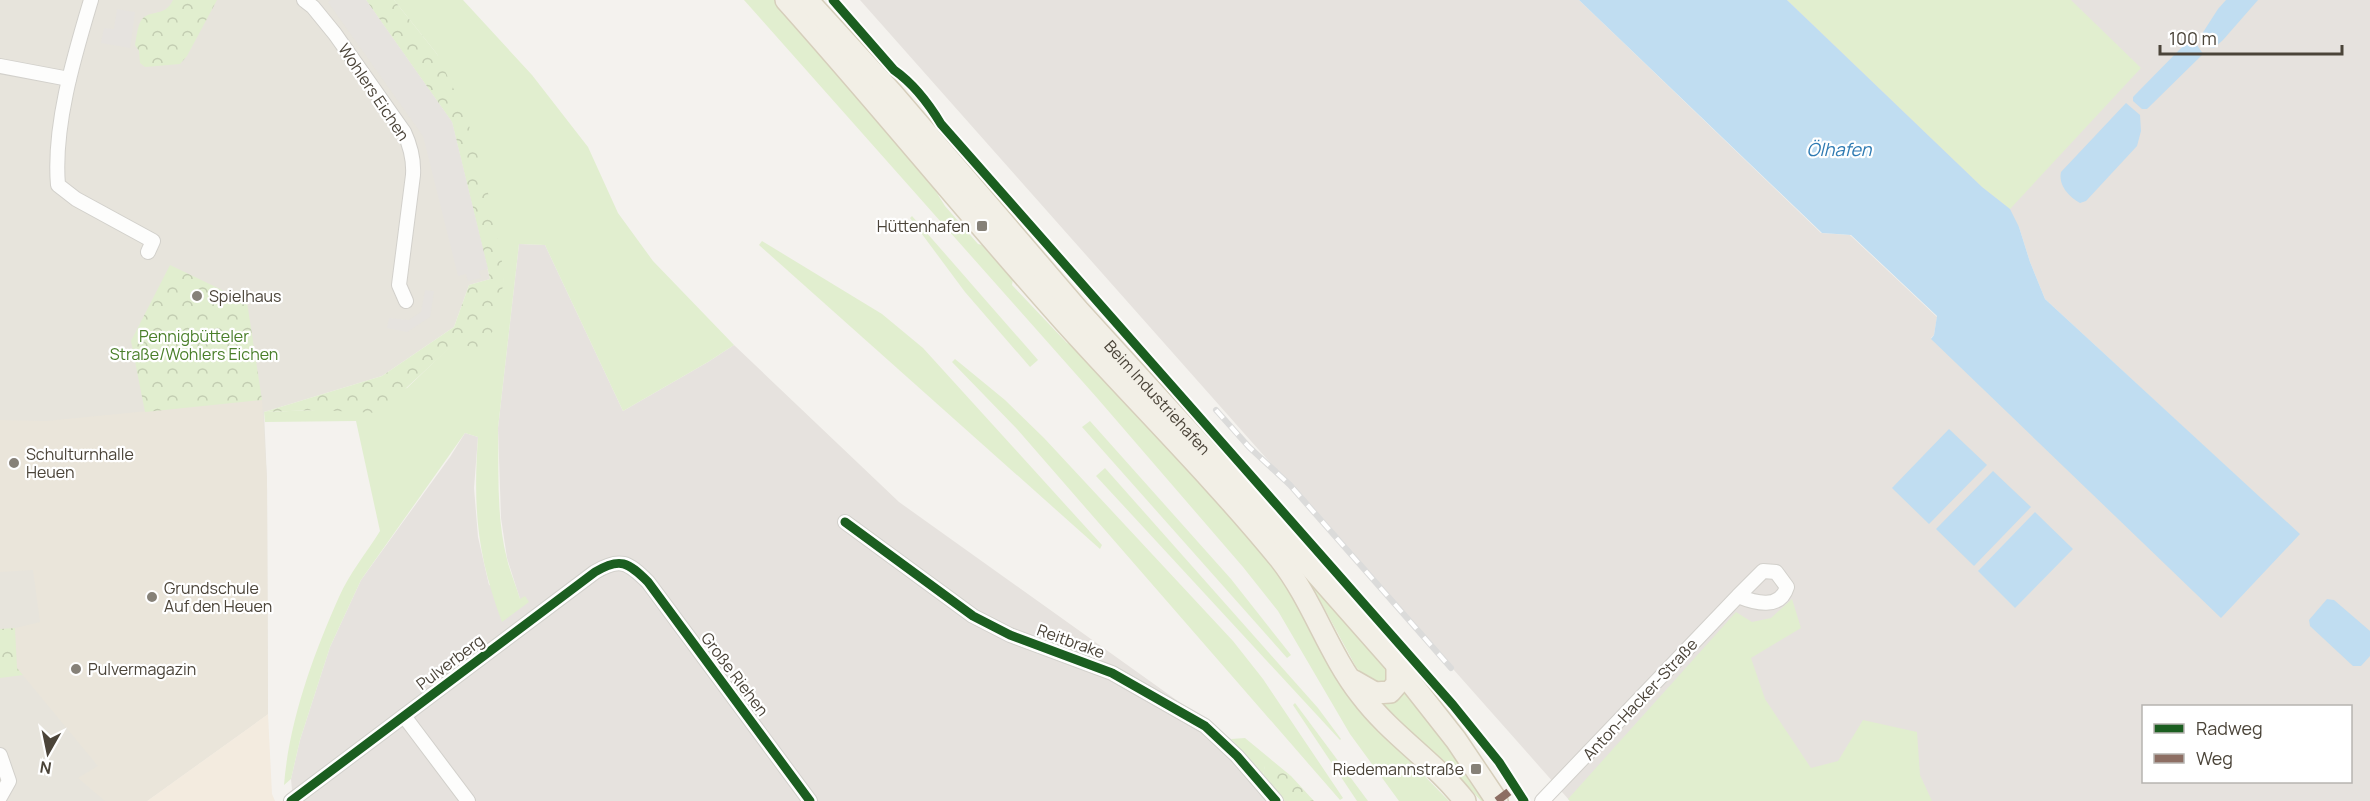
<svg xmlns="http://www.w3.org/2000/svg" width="2370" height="801" viewBox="0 0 2370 801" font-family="Manrope,sans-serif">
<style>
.residential{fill:#e7e4dc}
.commercial{fill:#f3ebdf}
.industrial{fill:#e6e2de;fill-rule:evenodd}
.education{fill:#eae5da}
.green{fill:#e1eecf}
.forest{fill:url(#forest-crowns)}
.parking{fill:#e6e3df}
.water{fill:#c0ddf1}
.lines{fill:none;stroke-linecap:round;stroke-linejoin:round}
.minor-casing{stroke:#d2d0cb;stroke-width:16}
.primary-casing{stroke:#d6cebb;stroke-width:24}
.minor{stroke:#fdfdfc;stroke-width:14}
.primary{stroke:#f2efe6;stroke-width:21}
.rail-casing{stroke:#dbdbda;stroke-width:6}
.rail{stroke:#fff;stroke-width:4;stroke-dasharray:11;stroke-linecap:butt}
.quiet{stroke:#8d6e63;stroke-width:8;stroke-dasharray:15 8;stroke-linecap:butt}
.cycleway-casing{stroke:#fff;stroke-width:13}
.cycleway{stroke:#1b5e20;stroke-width:9}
.poi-dot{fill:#868178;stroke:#fff;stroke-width:2}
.labels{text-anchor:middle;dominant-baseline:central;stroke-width:4.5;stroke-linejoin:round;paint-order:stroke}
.street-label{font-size:16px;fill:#4b4439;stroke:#fff}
.poi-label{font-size:16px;fill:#4b4439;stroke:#fff;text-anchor:start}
.park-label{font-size:16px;fill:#4a7f2a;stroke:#fff}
.water-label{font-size:18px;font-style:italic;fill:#2e7ab2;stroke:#fff}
</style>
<defs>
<pattern id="forest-crowns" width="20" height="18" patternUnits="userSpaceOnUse" patternTransform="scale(1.5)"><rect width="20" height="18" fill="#e1eecf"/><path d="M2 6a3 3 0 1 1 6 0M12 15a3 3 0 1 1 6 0" fill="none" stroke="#c3cdb2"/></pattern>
</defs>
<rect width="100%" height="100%" fill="#f4f2ee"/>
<!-- residential -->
<path class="residential" d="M0,0H366L452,122L490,279L469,285L454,327L382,376L264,412L267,480L268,714L147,801H0Z"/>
<!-- commercial -->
<path class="commercial" d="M268,714L272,794L275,801H147Z"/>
<!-- industrial -->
<g class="industrial">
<path d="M860,0H1579L1821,233L1850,235L1937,317L1934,335L1931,338L2299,534L2045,299L2030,262L2019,227L1787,0H2370V801H1570ZM2144,706H2350V782H2144Z"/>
<path d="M519,244L545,245L623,411L708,362L734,345L899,502L1231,739L1285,801H293L291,779L300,740L330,647L361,580L450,457L465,433L478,437L474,488L478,537L489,585L520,599L507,558L501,518L498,428Z"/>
</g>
<!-- education -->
<path class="education" d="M262,400L267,480L268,714L147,801H105L78,778L98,766L17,668L15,628L40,622L33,570L0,572V420L46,421Z"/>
<!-- green -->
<g class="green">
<path d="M394,0H463L532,75L588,147L618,213L653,261L734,345L708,362L623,411L545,245L519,244L498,428C499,471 496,517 507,559C510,572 516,585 520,599L525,596L529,602L502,622C477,555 473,509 478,437L465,433L361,580L330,647L300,740L291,779L284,785C289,722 313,655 339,597C349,574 367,552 380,531L356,421L265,422L264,412L316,410L407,388L455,342L504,281L437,54Z"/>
<path d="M744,0H775L925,169L923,171L945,206L978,244L982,245L1013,279L1012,285L1067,343L1071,344L1074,342L1282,573L1391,742L1449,801H1399L1350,734L1278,611L1243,567L1098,399Z"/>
<path d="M1787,0H2071L2141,68L2010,209L1982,187Z"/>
<path d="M912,216L1038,360L1030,367L965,292L910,218Z"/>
<path d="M762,241L882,314L923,348L1102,545L1100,549L759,245Z"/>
<path d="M955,359L1005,400L1044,438L1233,641L1263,679L1343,798L1340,800L1017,429L952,362Z"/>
<path d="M1090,421L1231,579L1291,655L1287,658L1082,427Z"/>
<path d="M1105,468L1318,708L1341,739L1340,740L1096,476Z"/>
<path d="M1281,548L1388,667L1390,680L1382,685L1361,673L1356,667L1316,593Z"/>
<path d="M1792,599L1801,628L1751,658L1765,699L1811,768L1838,761L1863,720L1917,732L1920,775L1932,801H1570L1568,799L1736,612L1752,622L1771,618Z"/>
<path d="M1407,687L1486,801H1481L1449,765L1385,713L1374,698Z"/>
<path d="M1295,703L1368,801H1357L1293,705Z"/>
<path d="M1245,738L1291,776L1265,766L1263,775L1231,739Z"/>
</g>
<!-- forest -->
<g class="forest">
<path d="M173,0H217L187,56L180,64L145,67L140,63L139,51L135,45C136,39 137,31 139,25C146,6 164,20 173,0Z"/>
<path d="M366,0H394L437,54L466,115L487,188L503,267L504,281L493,331L477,348L455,343L379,413L316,410L264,412L382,376L454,327L469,285L490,279L452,122Z"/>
<path d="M170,265L247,302L262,400L145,412L131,341Z"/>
<path d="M15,628L17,668L23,675L0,678V629Z"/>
<path d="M1265,765L1291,776L1314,801H1285L1263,775Z"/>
</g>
<!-- parking -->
<g class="parking">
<path d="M331,0H366L452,122L488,269L479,271L481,278L468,281L466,274L458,276L423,136L328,2Z"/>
<path d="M117,9L135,12L130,48L101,43L104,28L114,29Z"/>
<path d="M425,290L434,291L430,317L407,332L387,328L389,318L409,320L421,312Z"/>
</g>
<!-- water -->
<g class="water">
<path d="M1579,0H1787L1982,187L2010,209L2019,227L2030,262L2045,299L2300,534L2221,618L1931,339L1934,335L1937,316L1851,235L1822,233Z"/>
<path d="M2226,0H2258L2223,40L2214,48L2209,47L2200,37L2218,9Z"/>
<path d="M2191,40L2195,42L2203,54L2147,109H2142L2133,101V97L2186,43Z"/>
<path d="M2126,103L2140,115L2141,131L2137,146L2086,201L2080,203C2069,197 2058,185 2061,172Z"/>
<path d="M1949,429L1987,465L1929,524L1892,488Z"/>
<path d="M1993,471L2031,507L1974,566L1936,529Z"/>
<path d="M2035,512L2073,549L2015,608L1978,571Z"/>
<path d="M2327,599L2334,600L2370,631V656L2361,666H2353L2310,626L2309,620Z"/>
</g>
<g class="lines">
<defs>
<g id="minor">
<path d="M91,0C74,57 53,126 58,185L76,199L153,241L148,252"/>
<path d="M304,0L313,7L335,34L404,132C411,147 414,159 413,175L399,285L406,301"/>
<path d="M0,66L69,79"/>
<path d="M845,522L973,616L1010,635L1112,673L1205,726L1237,756L1276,801"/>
<path d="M404,716L468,801"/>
<path d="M0,755L9,781L0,797"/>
<path d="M291,801L595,572C620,557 628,562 648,582L810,801"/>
<path d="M1542,801L1738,596L1763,571L1776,572L1787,587C1780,610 1755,603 1738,596"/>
</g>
<g id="primary">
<path d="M786,0C880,105 969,215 1063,320C1135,400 1212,476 1280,559C1313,601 1328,653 1361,695C1391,735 1435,762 1465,801"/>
<path id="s1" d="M807,0L892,93L1078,310L1262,512L1397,665L1456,740L1497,801"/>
<path d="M1354,681L1375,693L1390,692L1397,684V665"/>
</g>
</defs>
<!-- minor casing -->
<use href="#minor" class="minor-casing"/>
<!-- primary casing -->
<use href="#primary" class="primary-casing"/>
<!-- minor -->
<use href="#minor" class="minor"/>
<!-- primary -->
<use href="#primary" class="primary"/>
<defs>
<path id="rail" d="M1216,410L1249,447L1290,485L1451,668"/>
</defs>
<!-- rail casing -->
<use href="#rail" class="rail-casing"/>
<!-- rail -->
<use href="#rail" class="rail"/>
<!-- quiet -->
<path class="quiet" d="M1497,801L1515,787"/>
<defs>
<g id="cycleway">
<path d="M833,0L894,70C914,84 929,104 941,124L1453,705L1499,762L1524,801"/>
<path d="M845,522L973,616L1010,635L1112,673L1205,726L1237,756L1276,801"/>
<path d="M291,801L595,572C620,557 628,562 648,582L810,801"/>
</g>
</defs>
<!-- cycleway casing -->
<use href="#cycleway" class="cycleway-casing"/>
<!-- cycleway -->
<use href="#cycleway" class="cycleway"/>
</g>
<!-- markers -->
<g class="poi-dot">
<rect x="976" y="220" width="12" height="12" rx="3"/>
<circle cx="197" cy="296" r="6"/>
<circle cx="14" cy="463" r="6"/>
<circle cx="152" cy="597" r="6"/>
<circle cx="76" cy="669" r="6"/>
<rect x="1470" y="763" width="12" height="12" rx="3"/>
</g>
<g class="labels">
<!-- street labels -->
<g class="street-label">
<text transform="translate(374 92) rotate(56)">Wohlers Eichen</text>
<text stroke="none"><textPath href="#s1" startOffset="530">Beim Industriehafen</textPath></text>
<text transform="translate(1071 641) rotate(20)">Reitbrake</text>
<text transform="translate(450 662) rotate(-37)">Pulverberg</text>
<text transform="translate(735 674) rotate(53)">Große Riehen</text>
<text transform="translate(1640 699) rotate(-47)">Anton-Hacker-Straße</text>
</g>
<!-- poi labels -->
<g class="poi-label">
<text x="970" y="226" text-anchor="end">Hüttenhafen</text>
<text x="209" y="296">Spielhaus</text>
<text x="26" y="454">Schulturnhalle<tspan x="26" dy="18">Heuen</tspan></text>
<text x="164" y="588">Grundschule<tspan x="164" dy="18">Auf den Heuen</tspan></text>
<text x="88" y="669">Pulvermagazin</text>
<text x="1464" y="769" text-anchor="end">Riedemannstraße</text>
</g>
<!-- park labels -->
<g class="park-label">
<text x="194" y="336">Pennigbütteler<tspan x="194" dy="18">Straße/Wohlers Eichen</tspan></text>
</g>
<!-- water labels -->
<g class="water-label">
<text x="1839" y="149">Ölhafen</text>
</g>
</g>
<!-- legend -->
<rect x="2142" y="705" width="210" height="78" fill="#ffffff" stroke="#b7b4b0" stroke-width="1.5"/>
<rect x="2154" y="724" width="30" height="9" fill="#1b5e20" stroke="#b7b4b0" stroke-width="1.5"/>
<text x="2196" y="735" font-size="18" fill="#4b4439">Radweg</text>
<rect x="2154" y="754" width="30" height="9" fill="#8d6e63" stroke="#b7b4b0" stroke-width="1.5"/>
<text x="2196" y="765" font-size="18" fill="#4b4439">Weg</text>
<!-- north arrow -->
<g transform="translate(48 753) rotate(189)" stroke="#ffffff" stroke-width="4.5" paint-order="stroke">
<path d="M0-4.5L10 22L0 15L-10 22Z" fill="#4b4439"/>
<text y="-9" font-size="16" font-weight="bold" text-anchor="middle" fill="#4b4439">N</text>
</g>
<!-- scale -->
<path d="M2160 45v9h182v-9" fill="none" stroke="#4b4439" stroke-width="3"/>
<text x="2169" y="45" font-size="18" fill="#4b4439" stroke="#ffffff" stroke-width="4.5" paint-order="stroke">100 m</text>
</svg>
